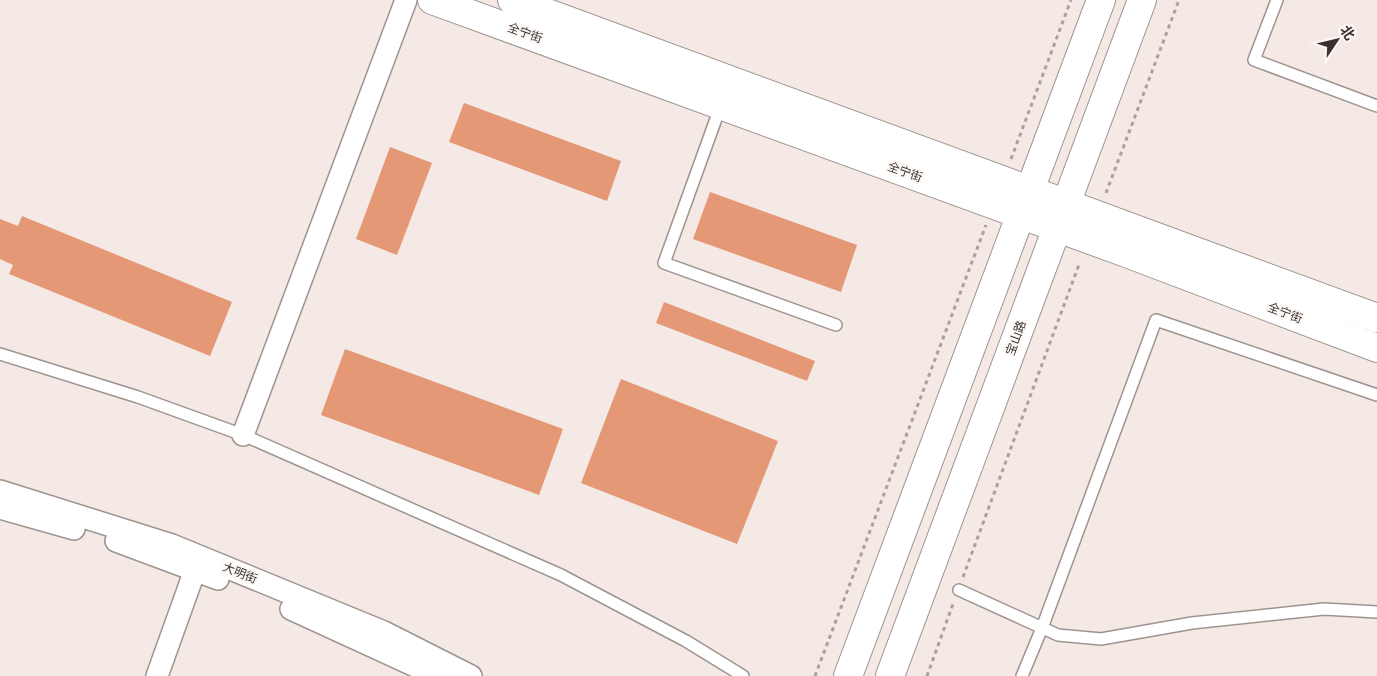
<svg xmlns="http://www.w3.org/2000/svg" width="1377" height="676" viewBox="0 0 1377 676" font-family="'Crimson Pro','Noto Sans SC',serif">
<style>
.building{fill:#e49875}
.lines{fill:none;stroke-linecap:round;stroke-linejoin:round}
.lane-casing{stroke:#9e948f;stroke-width:14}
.street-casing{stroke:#9e948f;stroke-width:24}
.secondary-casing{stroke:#9e948f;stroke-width:30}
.path{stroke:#aaa19e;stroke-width:3;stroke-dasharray:4 4;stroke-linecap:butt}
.lane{stroke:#fff;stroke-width:11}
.street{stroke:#fff;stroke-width:21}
.secondary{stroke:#fff;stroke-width:28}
.labels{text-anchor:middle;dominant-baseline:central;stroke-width:4.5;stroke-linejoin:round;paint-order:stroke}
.street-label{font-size:12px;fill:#373231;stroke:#fef8f5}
</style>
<rect width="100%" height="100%" fill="#f4e9e5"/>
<!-- building -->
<g class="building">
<path d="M464,103L621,161L607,201L449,142Z"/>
<path d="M390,147L432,163L397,255L356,239Z"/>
<path d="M710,192L857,245L841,292L693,239Z"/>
<path d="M22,216L232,302L210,356L9,274L13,265L0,259V219L18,226Z"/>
<path d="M664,302L815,361L807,381L656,323Z"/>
<path d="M345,349L563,429L539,495L321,415Z"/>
<path d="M621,379L778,441L737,544L581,483Z"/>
</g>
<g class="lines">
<defs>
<g id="lane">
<path d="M1277,0L1254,60L1377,106"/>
<path d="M721,105L664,263L836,325"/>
<path d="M0,354L138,397L243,435L561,575L686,641L743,676"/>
<path d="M959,590L1058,635L1101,639L1192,623L1324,609L1377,612"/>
<path d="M1022,676L1042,628L1156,320L1377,395"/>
</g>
<g id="street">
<path d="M243,435L406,0"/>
<path d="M0,491L172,545L384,632L471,676"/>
<path d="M0,508L74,529"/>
<path d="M116,541L218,579"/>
<path d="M291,609L437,676"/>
<path d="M157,676L195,570"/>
</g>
<g id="secondary">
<path d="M432,0L1129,254L1377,348"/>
<path d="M512,0L1377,318"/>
<path d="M848,676L1101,0"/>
<path d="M890,676L1142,0"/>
</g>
</defs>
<!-- lane casing -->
<use href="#lane" class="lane-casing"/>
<!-- street casing -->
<use href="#street" class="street-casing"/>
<!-- secondary casing -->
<use href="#secondary" class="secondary-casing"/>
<!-- path -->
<g class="path">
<path d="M1011,159L1071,0"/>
<path d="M1106,193L1179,0"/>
<path d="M963,577L1080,262"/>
<path d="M815,676L986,225"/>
<path d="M927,676L953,604"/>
</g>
<!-- lane -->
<use href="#lane" class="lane"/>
<!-- street -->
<use href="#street" class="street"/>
<!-- secondary -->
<use href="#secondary" class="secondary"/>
</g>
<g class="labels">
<!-- street labels -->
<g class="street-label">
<text transform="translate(525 33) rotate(20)">全宁街</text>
<text transform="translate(905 172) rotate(20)">全宁街</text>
<text transform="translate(1285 313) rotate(21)">全宁街</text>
<text transform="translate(1016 338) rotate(-70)">宝山路</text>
<text transform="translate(240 573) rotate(22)">大明街</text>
</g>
</g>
<!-- north arrow -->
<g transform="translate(1337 40) rotate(55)" stroke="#fef8f5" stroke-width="4" paint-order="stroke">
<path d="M0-4L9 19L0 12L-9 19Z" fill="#373231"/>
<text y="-8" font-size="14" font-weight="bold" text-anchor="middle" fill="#373231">北</text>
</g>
</svg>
